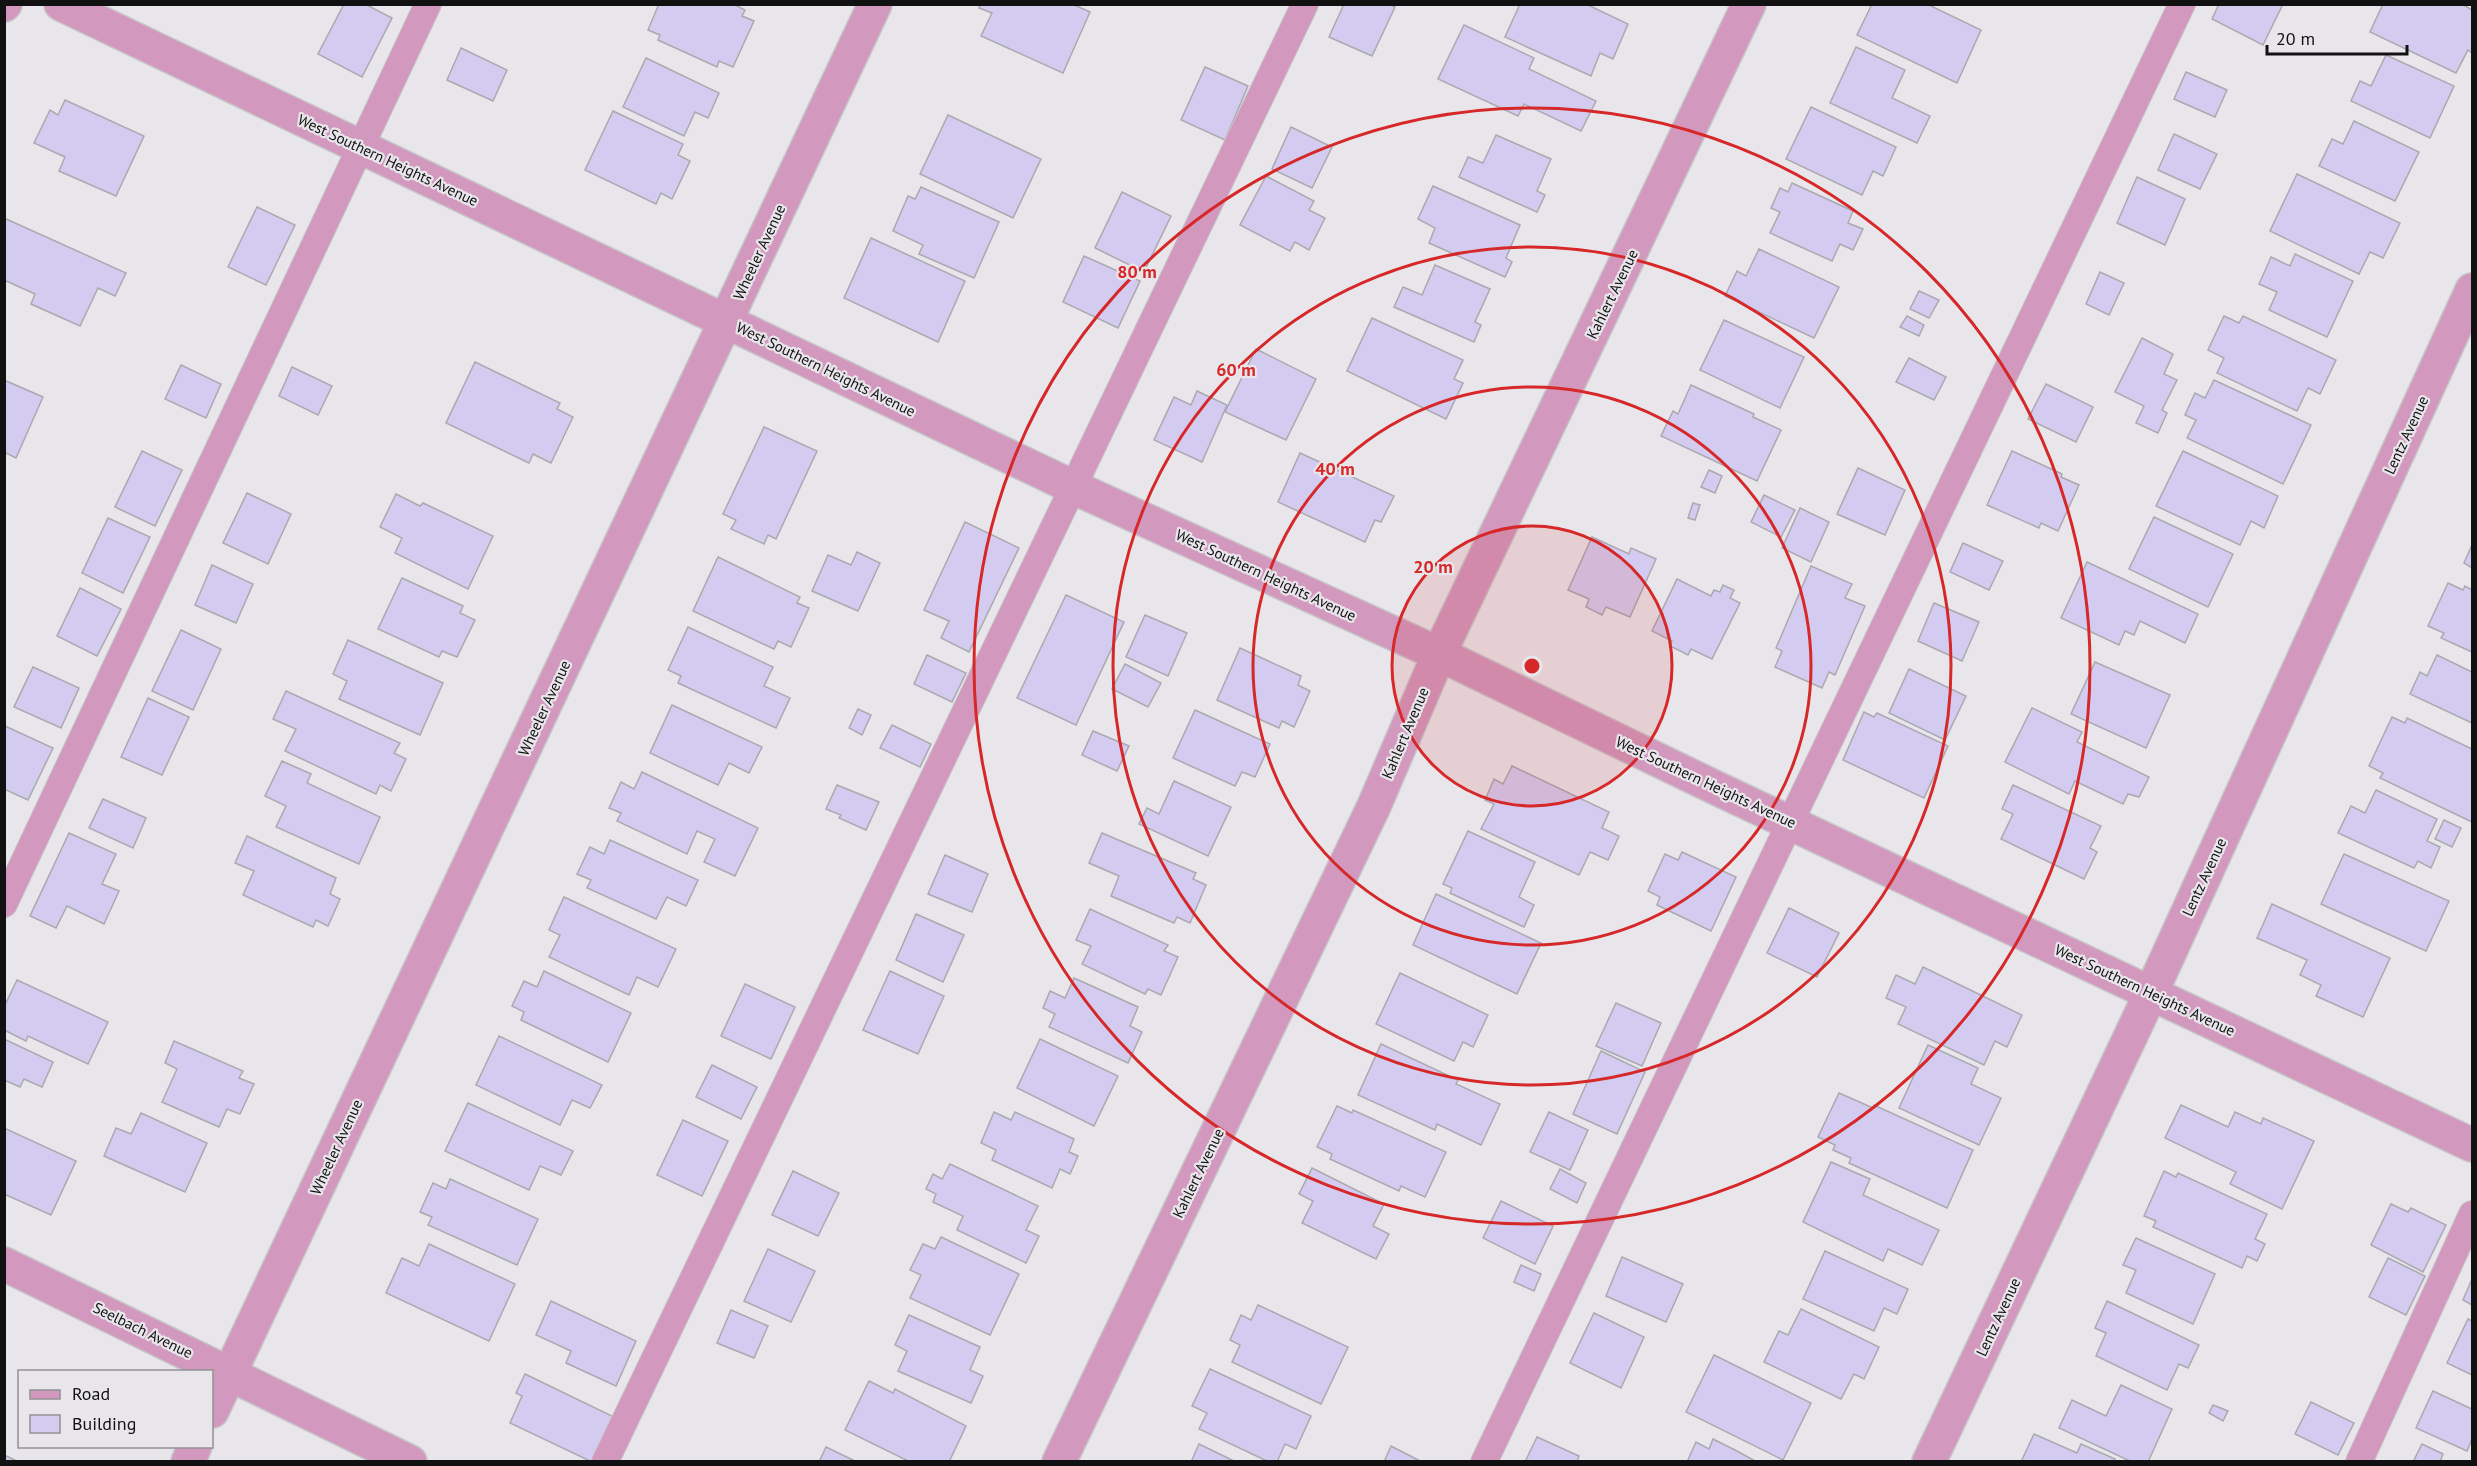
<svg xmlns="http://www.w3.org/2000/svg" width="2477" height="1466" viewBox="0 0 2477 1466" font-family="'PT Sans',sans-serif">
<style>
.building{fill:#d3ccf0;stroke:#aaa9af;stroke-width:1.5}
.lines{fill:none;stroke-linecap:round;stroke-linejoin:round}
.lane-casing{stroke:#c7c4c8;stroke-width:28}
.street-casing{stroke:#c7c4c8;stroke-width:36}
.lane{stroke:#d298be;stroke-width:26}
.street{stroke:#d298be;stroke-width:33}
.ring{fill:none;stroke:#d62828;stroke-width:3}
.labels{text-anchor:middle;dominant-baseline:central;stroke-width:4.5;stroke-linejoin:round;paint-order:stroke}
.street-label{font-size:15px;fill:#121112;stroke:#e9e6eb}
.centre{fill:#d62828;stroke:#e9e6eb;stroke-width:3}
.ring-label{font-size:18px;text-anchor:middle;font-weight:bold;fill:#d62828;stroke:#e9e6eb;stroke-width:4.5;stroke-linejoin:round;paint-order:stroke}
</style>
<rect width="100%" height="100%" fill="#e9e6eb"/>
<!-- building -->
<g class="building">
<path d="M344,4H365L392,18L362,77L318,54Z"/>
<path d="M659,4H733L745,10L742,16L754,21L733,67L719,61L717,67L658,40L660,35L648,30Z"/>
<path d="M980,4H1072L1090,12L1063,73L981,36L992,13L979,8Z"/>
<path d="M1344,4H1389L1395,7L1372,56L1329,37Z"/>
<path d="M1520,4H1586L1628,24L1613,59L1600,53L1591,76L1505,37Z"/>
<path d="M1872,4H1927L1981,30L1957,83L1857,35Z"/>
<path d="M2219,4H2283L2263,45L2212,19Z"/>
<path d="M2383,4H2462L2472,10V53L2468,50L2456,73L2370,32Z"/>
<path d="M1464,25L1534,58L1529,69L1596,101L1581,131L1524,104L1518,116L1438,79Z"/>
<path d="M1856,47L1905,70L1892,98L1930,116L1917,143L1830,103Z"/>
<path d="M461,48L507,70L493,101L447,80Z"/>
<path d="M2386,55L2454,86L2430,138L2351,101L2360,81L2371,86Z"/>
<path d="M646,58L719,93L708,118L695,112L684,136L623,107Z"/>
<path d="M1205,67L1248,86L1225,140L1181,120Z"/>
<path d="M2186,72L2227,90L2215,117L2174,99Z"/>
<path d="M65,100L144,136L116,196L59,171L65,157L34,143L50,110L58,115Z"/>
<path d="M1811,107L1896,147L1883,176L1873,171L1862,195L1786,159Z"/>
<path d="M613,111L683,144L678,155L690,161L672,199L661,193L656,204L585,170Z"/>
<path d="M948,115L1041,159L1013,218L920,174Z"/>
<path d="M2354,121L2419,152L2395,201L2319,166L2332,139L2343,144Z"/>
<path d="M1291,127L1332,147L1312,188L1272,169Z"/>
<path d="M2174,134L2217,154L2200,189L2158,170Z"/>
<path d="M1496,135L1551,159L1537,191L1545,195L1537,212L1459,177L1468,157L1483,163Z"/>
<path d="M2297,174L2400,223L2383,258L2370,252L2359,274L2270,231Z"/>
<path d="M1266,176L1314,201L1309,210L1325,218L1309,250L1295,242L1290,251L1240,225Z"/>
<path d="M2137,177L2185,199L2165,245L2117,223Z"/>
<path d="M1792,183L1853,211L1848,223L1863,229L1853,250L1840,244L1832,261L1770,233L1780,212L1771,208L1780,188L1788,192Z"/>
<path d="M1433,186L1520,225L1506,258L1512,262L1505,277L1429,243L1435,228L1418,219Z"/>
<path d="M921,187L999,222L974,278L919,254L923,245L893,231L908,196L915,199Z"/>
<path d="M1122,192L1171,216L1144,272L1095,248Z"/>
<path d="M257,207L295,225L266,285L228,267Z"/>
<path d="M4,218L126,273L115,296L98,288L80,326L31,304L35,294L4,280Z"/>
<path d="M871,238L965,281L938,342L844,298Z"/>
<path d="M1759,249L1839,287L1814,338L1725,296L1737,271L1746,276Z"/>
<path d="M2295,254L2353,281L2327,337L2269,310L2277,292L2259,284L2268,264L2271,257L2290,266Z"/>
<path d="M1084,256L1140,281L1118,328L1063,302Z"/>
<path d="M1435,265L1490,289L1475,322L1481,325L1474,342L1394,307L1403,287L1422,295Z"/>
<path d="M2100,272L2124,283L2109,315L2086,304Z"/>
<path d="M1919,291L1939,300L1929,318L1910,309Z"/>
<path d="M1907,316L1924,325L1919,336L1900,327Z"/>
<path d="M2224,316L2239,323L2243,316L2336,360L2320,394L2308,388L2297,411L2217,373L2224,358L2208,350Z"/>
<path d="M1372,318L1463,360L1454,379L1463,383L1446,419L1347,371Z"/>
<path d="M1724,320L1804,357L1780,408L1700,370Z"/>
<path d="M2142,338L2173,354L2164,374L2177,380L2162,410L2167,413L2158,433L2136,423L2144,406L2115,392Z"/>
<path d="M1256,349L1316,379L1286,440L1225,412Z"/>
<path d="M1909,358L1946,377L1934,400L1896,382Z"/>
<path d="M475,362L560,403L557,409L573,417L551,463L533,454L529,463L446,423Z"/>
<path d="M181,365L221,384L206,418L165,399Z"/>
<path d="M292,367L332,386L318,415L279,396Z"/>
<path d="M4,380L43,397L16,458L4,452Z"/>
<path d="M2214,380L2311,425L2283,484L2187,438L2196,420L2185,415L2195,393L2205,398Z"/>
<path d="M2046,384L2093,407L2076,442L2028,419Z"/>
<path d="M1691,385L1754,414L1753,417L1781,430L1757,481L1661,436L1673,411L1678,414Z"/>
<path d="M1197,391L1227,405L1202,462L1154,440L1174,397L1191,405Z"/>
<path d="M764,427L817,451L776,539L768,535L764,544L731,529L736,520L723,514Z"/>
<path d="M142,451L182,470L155,526L115,507Z"/>
<path d="M2012,451L2062,474L2061,477L2079,485L2058,531L2041,523L2039,528L1987,505Z"/>
<path d="M2183,451L2278,496L2264,528L2251,521L2240,545L2156,506Z"/>
<path d="M1300,453L1394,496L1381,522L1375,520L1365,542L1278,502Z"/>
<path d="M1858,468L1905,490L1885,535L1837,514Z"/>
<path d="M1709,470L1722,476L1715,493L1701,487Z"/>
<path d="M247,493L291,514L268,564L223,543Z"/>
<path d="M396,494L420,506L423,503L493,536L468,589L395,553L402,538L380,527Z"/>
<path d="M1764,495L1795,510L1781,537L1751,522Z"/>
<path d="M1693,503L1700,505L1695,520L1688,518Z"/>
<path d="M1800,508L1829,522L1811,562L1782,548Z"/>
<path d="M2154,517L2233,554L2208,607L2129,569Z"/>
<path d="M108,518L150,537L123,593L82,573Z"/>
<path d="M965,522L1019,548L969,652L941,638L949,621L924,610Z"/>
<path d="M1592,537L1629,554L1631,548L1656,559L1630,617L1606,607L1602,615L1586,607L1589,599L1568,590Z"/>
<path d="M1963,543L2003,561L1989,590L1950,572Z"/>
<path d="M2472,545V568L2464,563Z"/>
<path d="M857,552L880,563L858,611L812,591L828,555L851,565Z"/>
<path d="M718,557L800,597L797,603L809,608L791,647L778,641L774,649L693,611Z"/>
<path d="M2087,562L2198,614L2185,643L2140,621L2134,635L2125,631L2119,645L2061,618Z"/>
<path d="M212,565L253,584L236,623L195,605Z"/>
<path d="M1811,566L1852,584L1845,598L1865,606L1835,675L1829,672L1822,688L1775,667L1782,651L1776,648Z"/>
<path d="M402,578L463,606L460,613L475,620L457,657L442,651L439,657L378,629Z"/>
<path d="M1677,579L1711,596L1714,590L1720,592L1723,585L1734,590L1730,598L1740,603L1712,659L1691,649L1688,655L1670,646L1672,641L1652,631Z"/>
<path d="M2448,583L2463,590L2465,586L2472,590V652L2441,638L2444,633L2428,626Z"/>
<path d="M80,588L121,609L97,656L57,636Z"/>
<path d="M1066,595L1124,622L1076,725L1017,698Z"/>
<path d="M1934,603L1979,622L1962,661L1918,641Z"/>
<path d="M1145,615L1187,633L1168,676L1126,657Z"/>
<path d="M688,627L773,667L764,686L790,698L776,728L678,683L681,676L668,670Z"/>
<path d="M181,630L221,649L193,710L152,691Z"/>
<path d="M348,640L443,683L420,735L339,699L347,681L333,674Z"/>
<path d="M1240,648L1301,676L1298,685L1310,691L1294,727L1282,721L1279,728L1217,700Z"/>
<path d="M927,655L966,673L952,702L914,684Z"/>
<path d="M2437,655L2472,672V723L2410,694L2420,672L2427,676Z"/>
<path d="M2095,662L2170,695L2146,748L2071,714Z"/>
<path d="M1125,664L1161,683L1148,707L1112,689Z"/>
<path d="M33,667L79,688L61,728L14,707Z"/>
<path d="M1909,669L1966,696L1945,740L1889,713Z"/>
<path d="M286,691L400,743L394,753L406,759L391,791L380,785L376,794L285,751L296,729L273,719Z"/>
<path d="M148,698L189,717L162,775L121,757Z"/>
<path d="M672,705L762,747L749,773L729,763L718,785L650,753Z"/>
<path d="M2032,708L2082,732L2077,742L2149,777L2139,797L2128,794L2123,804L2075,781L2069,794L2005,762Z"/>
<path d="M858,709L871,715L862,735L849,728Z"/>
<path d="M1195,710L1270,744L1255,777L1242,772L1235,786L1173,758Z"/>
<path d="M1864,712L1874,717L1877,713L1948,746L1924,798L1843,760Z"/>
<path d="M2392,717L2405,723L2407,718L2472,749V822L2380,778L2383,773L2369,766Z"/>
<path d="M892,725L931,744L920,767L880,748Z"/>
<path d="M5,726L53,748L28,800L4,789Z"/>
<path d="M1093,731L1129,746L1117,771L1082,755Z"/>
<path d="M282,761L311,774L307,783L380,817L359,864L276,827L286,806L265,796Z"/>
<path d="M1512,766L1609,812L1602,828L1619,836L1608,860L1590,852L1579,875L1481,829L1494,804L1485,800L1494,779L1503,784Z"/>
<path d="M642,772L758,828L735,876L704,862L715,839L697,831L687,854L617,821L621,813L609,808L616,793L621,782L634,789Z"/>
<path d="M1174,781L1231,807L1208,856L1139,824L1147,808L1159,814Z"/>
<path d="M837,785L879,802L866,830L839,818L841,815L826,809Z"/>
<path d="M2013,785L2101,826L2090,848L2097,852L2084,879L2001,839L2013,814L2002,809Z"/>
<path d="M2376,790L2437,819L2427,841L2440,847L2431,868L2418,861L2414,868L2338,833L2351,806L2365,813Z"/>
<path d="M103,799L146,818L133,848L89,828Z"/>
<path d="M2444,820L2461,828L2452,847L2435,839Z"/>
<path d="M1468,831L1535,862L1519,897L1534,905L1524,927L1450,893L1452,888L1443,884Z"/>
<path d="M69,833L116,854L102,884L119,891L104,924L67,906L56,928L30,916Z"/>
<path d="M1102,833L1196,873L1193,879L1206,885L1190,923L1177,917L1174,923L1111,896L1119,876L1089,863Z"/>
<path d="M247,836L336,878L330,894L340,899L328,926L316,920L313,927L243,895L254,871L235,863Z"/>
<path d="M610,840L698,880L686,906L667,897L656,919L587,888L591,880L577,874L590,847L604,854Z"/>
<path d="M1682,852L1736,877L1711,931L1657,905L1660,897L1648,891L1665,854L1678,860Z"/>
<path d="M2344,854L2449,901L2426,951L2321,904Z"/>
<path d="M945,855L988,874L972,912L928,894Z"/>
<path d="M1436,894L1541,943L1517,994L1413,945Z"/>
<path d="M564,897L676,949L658,987L637,977L629,995L549,957L560,935L549,930Z"/>
<path d="M2272,904L2390,958L2363,1017L2316,996L2321,985L2300,975L2307,960L2257,938Z"/>
<path d="M1789,908L1839,933L1817,977L1767,953Z"/>
<path d="M1090,909L1168,945L1164,951L1178,957L1161,995L1148,989L1145,994L1082,964L1091,946L1076,940Z"/>
<path d="M916,914L964,935L943,982L896,960Z"/>
<path d="M1923,967L2022,1015L2007,1047L1995,1041L1984,1065L1898,1024L1906,1007L1886,998L1896,975L1915,984Z"/>
<path d="M544,971L631,1013L608,1062L521,1020L524,1012L512,1006L524,981L537,987Z"/>
<path d="M890,971L944,996L918,1054L863,1030Z"/>
<path d="M1400,973L1488,1015L1473,1047L1463,1042L1454,1061L1376,1024Z"/>
<path d="M1074,978L1138,1007L1130,1026L1142,1032L1128,1063L1049,1027L1055,1014L1043,1008L1050,991L1065,998Z"/>
<path d="M17,980L108,1022L88,1064L28,1036L26,1041L4,1030V1007Z"/>
<path d="M745,984L795,1007L771,1059L721,1036Z"/>
<path d="M1616,1003L1661,1023L1642,1066L1596,1046Z"/>
<path d="M499,1036L602,1085L590,1108L572,1100L560,1125L476,1085Z"/>
<path d="M4,1039L53,1062L42,1087L24,1079L20,1087L4,1080Z"/>
<path d="M1040,1039L1118,1076L1094,1126L1017,1088Z"/>
<path d="M174,1041L243,1071L239,1078L254,1084L240,1114L227,1109L219,1127L162,1102L177,1069L165,1063Z"/>
<path d="M1381,1044L1458,1080L1456,1084L1500,1104L1481,1145L1437,1124L1435,1130L1358,1095Z"/>
<path d="M1928,1045L1978,1068L1971,1084L2001,1098L1979,1145L1899,1108Z"/>
<path d="M1601,1051L1645,1072L1617,1134L1573,1114Z"/>
<path d="M712,1065L757,1087L741,1119L696,1097Z"/>
<path d="M1839,1093L1873,1108L1874,1105L1973,1150L1947,1208L1849,1163L1851,1158L1833,1150L1835,1145L1818,1137Z"/>
<path d="M468,1103L573,1151L561,1175L540,1166L529,1190L445,1151Z"/>
<path d="M2181,1105L2228,1127L2235,1112L2261,1124L2263,1118L2314,1141L2282,1209L2230,1184L2236,1172L2165,1138Z"/>
<path d="M1337,1106L1352,1113L1353,1110L1446,1152L1425,1197L1401,1186L1399,1191L1330,1159L1332,1154L1317,1147Z"/>
<path d="M994,1112L1011,1120L1015,1112L1074,1139L1069,1152L1078,1156L1070,1174L1060,1169L1052,1188L992,1160L996,1150L981,1143Z"/>
<path d="M1549,1112L1588,1130L1570,1170L1530,1152Z"/>
<path d="M141,1113L207,1143L185,1192L104,1156L116,1128L131,1134Z"/>
<path d="M683,1120L728,1141L702,1196L657,1175Z"/>
<path d="M4,1128L76,1161L51,1215L4,1194Z"/>
<path d="M1831,1162L1870,1179L1863,1195L1939,1230L1922,1265L1888,1249L1883,1261L1803,1222Z"/>
<path d="M950,1164L1038,1206L1026,1230L1039,1236L1026,1263L957,1230L963,1216L933,1202L936,1194L926,1189L933,1174L942,1179Z"/>
<path d="M1312,1168L1384,1204L1373,1226L1389,1234L1376,1259L1302,1223L1313,1201L1299,1194Z"/>
<path d="M1560,1169L1586,1183L1577,1203L1550,1189Z"/>
<path d="M793,1171L839,1193L818,1236L772,1215Z"/>
<path d="M2164,1171L2176,1177L2178,1173L2267,1214L2255,1239L2265,1244L2257,1261L2247,1256L2242,1268L2153,1227L2156,1221L2144,1216Z"/>
<path d="M450,1179L538,1219L517,1265L428,1225L432,1217L420,1212L433,1183L446,1189Z"/>
<path d="M1501,1201L1553,1226L1535,1264L1483,1238Z"/>
<path d="M2391,1204L2408,1212L2411,1208L2446,1225L2423,1272L2371,1245Z"/>
<path d="M941,1237L1019,1274L990,1335L910,1298L921,1275L910,1270L923,1244L935,1249Z"/>
<path d="M2136,1238L2215,1274L2193,1324L2126,1293L2136,1270L2123,1265Z"/>
<path d="M429,1244L515,1284L489,1341L386,1293L402,1258L419,1266Z"/>
<path d="M768,1249L815,1271L791,1322L744,1301Z"/>
<path d="M1825,1251L1908,1289L1897,1314L1884,1308L1874,1331L1803,1299Z"/>
<path d="M1622,1257L1683,1284L1666,1322L1606,1296Z"/>
<path d="M2388,1258L2425,1276L2406,1315L2369,1297Z"/>
<path d="M1521,1265L1541,1274L1534,1291L1514,1282Z"/>
<path d="M2472,1279V1305L2463,1300Z"/>
<path d="M551,1301L636,1341L616,1386L566,1363L571,1351L536,1335Z"/>
<path d="M2107,1301L2199,1345L2188,1368L2179,1364L2167,1390L2096,1356L2106,1333L2095,1328Z"/>
<path d="M1258,1305L1348,1347L1321,1404L1232,1362L1240,1345L1230,1340L1237,1324L1241,1315L1251,1320Z"/>
<path d="M1801,1309L1879,1347L1864,1379L1854,1374L1841,1399L1764,1362L1779,1331L1788,1335Z"/>
<path d="M731,1310L768,1326L754,1358L717,1343Z"/>
<path d="M1594,1313L1644,1337L1621,1388L1570,1363Z"/>
<path d="M909,1315L980,1347L970,1370L983,1376L971,1403L898,1371L907,1351L895,1345Z"/>
<path d="M2468,1319L2472,1321V1375L2447,1363Z"/>
<path d="M1714,1355L1811,1403L1783,1460L1686,1412Z"/>
<path d="M1210,1369L1311,1416L1296,1449L1285,1444L1277,1462H1269L1199,1429L1207,1413L1192,1406Z"/>
<path d="M525,1374L614,1417L592,1462L510,1423L522,1396L516,1393Z"/>
<path d="M869,1381L893,1393L895,1389L966,1426L949,1462H910L845,1430Z"/>
<path d="M2121,1385L2172,1409L2148,1462H2132L2059,1428L2072,1400L2106,1416Z"/>
<path d="M2433,1391L2472,1409V1439L2467,1451L2416,1428Z"/>
<path d="M2311,1402L2354,1423L2338,1455L2295,1434Z"/>
<path d="M2213,1405L2228,1411L2223,1421L2209,1413Z"/>
<path d="M2034,1434L2077,1453L2081,1444L2115,1459L2114,1462H2021Z"/>
<path d="M1537,1437L1579,1456L1577,1462H1525Z"/>
<path d="M1713,1439L1737,1451L1757,1462H1687L1696,1442L1709,1449Z"/>
<path d="M1199,1444L1236,1462H1191Z"/>
<path d="M2422,1444L2443,1454L2440,1462H2413Z"/>
<path d="M1391,1446L1422,1462H1384Z"/>
<path d="M826,1447L857,1462H819Z"/>
<path d="M4,1455L19,1462H4Z"/>
</g>
<g class="lines">
<defs>
<g id="lane">
<path d="M4,904L428,4"/>
<path d="M605,1462L1305,4"/>
<path d="M1484,1462L2182,4"/>
<path d="M2359,1462L2472,1214"/>
</g>
<g id="street">
<path d="M61,4L1075,488L1439,654L1714,787L2472,1145"/>
<path d="M4,5L5,4"/>
<path d="M4,1264L410,1462"/>
<path d="M212,1411L875,4"/>
<path d="M188,1462L195,1446"/>
<path d="M1059,1462L1374,806L1439,654L1749,4"/>
<path d="M1929,1462L2151,993L2472,290"/>
</g>
</defs>
<!-- lane casing -->
<use href="#lane" class="lane-casing"/>
<!-- street casing -->
<use href="#street" class="street-casing"/>
<!-- lane -->
<use href="#lane" class="lane"/>
<!-- street -->
<use href="#street" class="street"/>
</g>
<!-- distance rings -->
<circle cx="1532" cy="666" r="140" fill="#d62828" fill-opacity=".12"/>
<g class="ring">
<circle cx="1532" cy="666" r="140"/>
<circle cx="1532" cy="666" r="279"/>
<circle cx="1532" cy="666" r="419"/>
<circle cx="1532" cy="666" r="558"/>
</g>
<g class="labels">
<!-- street labels -->
<g class="street-label">
<text transform="translate(388 160) rotate(25)">West Southern Heights Avenue</text>
<text transform="translate(759 252) rotate(-65)">Wheeler Avenue</text>
<text transform="translate(1612 294) rotate(-64)">Kahlert Avenue</text>
<text transform="translate(826 369) rotate(26)">West Southern Heights Avenue</text>
<text transform="translate(2406 435) rotate(-65)">Lentz Avenue</text>
<text transform="translate(1266 575) rotate(25)">West Southern Heights Avenue</text>
<text transform="translate(544 708) rotate(-65)">Wheeler Avenue</text>
<text transform="translate(1405 733) rotate(-67)">Kahlert Avenue</text>
<text transform="translate(1706 782) rotate(25)">West Southern Heights Avenue</text>
<text transform="translate(2204 877) rotate(-65)">Lentz Avenue</text>
<text transform="translate(2145 990) rotate(25)">West Southern Heights Avenue</text>
<text transform="translate(336 1147) rotate(-65)">Wheeler Avenue</text>
<text transform="translate(1198 1173) rotate(-64)">Kahlert Avenue</text>
<text transform="translate(1998 1317) rotate(-65)">Lentz Avenue</text>
<text transform="translate(143 1330) rotate(26)">Seelbach Avenue</text>
</g>
</g>
<circle cx="1532" cy="666" r="9" class="centre"/>
<g class="ring-label">
<text x="1137" y="278">80 m</text>
<text x="1236" y="376">60 m</text>
<text x="1335" y="475">40 m</text>
<text x="1433" y="573">20 m</text>
</g>
<!-- border -->
<rect width="2477" height="1466" fill="none" stroke="#121112" stroke-width="12"/>
<!-- legend -->
<rect x="18" y="1370" width="195" height="78" fill="#e9e6eb" stroke="#939194" stroke-width="1.5"/>
<rect x="30" y="1390" width="30" height="9" fill="#d298be" stroke="#939194" stroke-width="1.5"/>
<text x="72" y="1400" font-size="18" fill="#121112">Road</text>
<rect x="30" y="1415" width="30" height="18" fill="#d3ccf0" stroke="#939194" stroke-width="1.5"/>
<text x="72" y="1430" font-size="18" fill="#121112">Building</text>
<!-- scale -->
<path d="M2267 45v9h140v-9" fill="none" stroke="#121112" stroke-width="3"/>
<text x="2276" y="45" font-size="18" fill="#121112" stroke="#e9e6eb" stroke-width="4.5" paint-order="stroke">20 m</text>
</svg>
